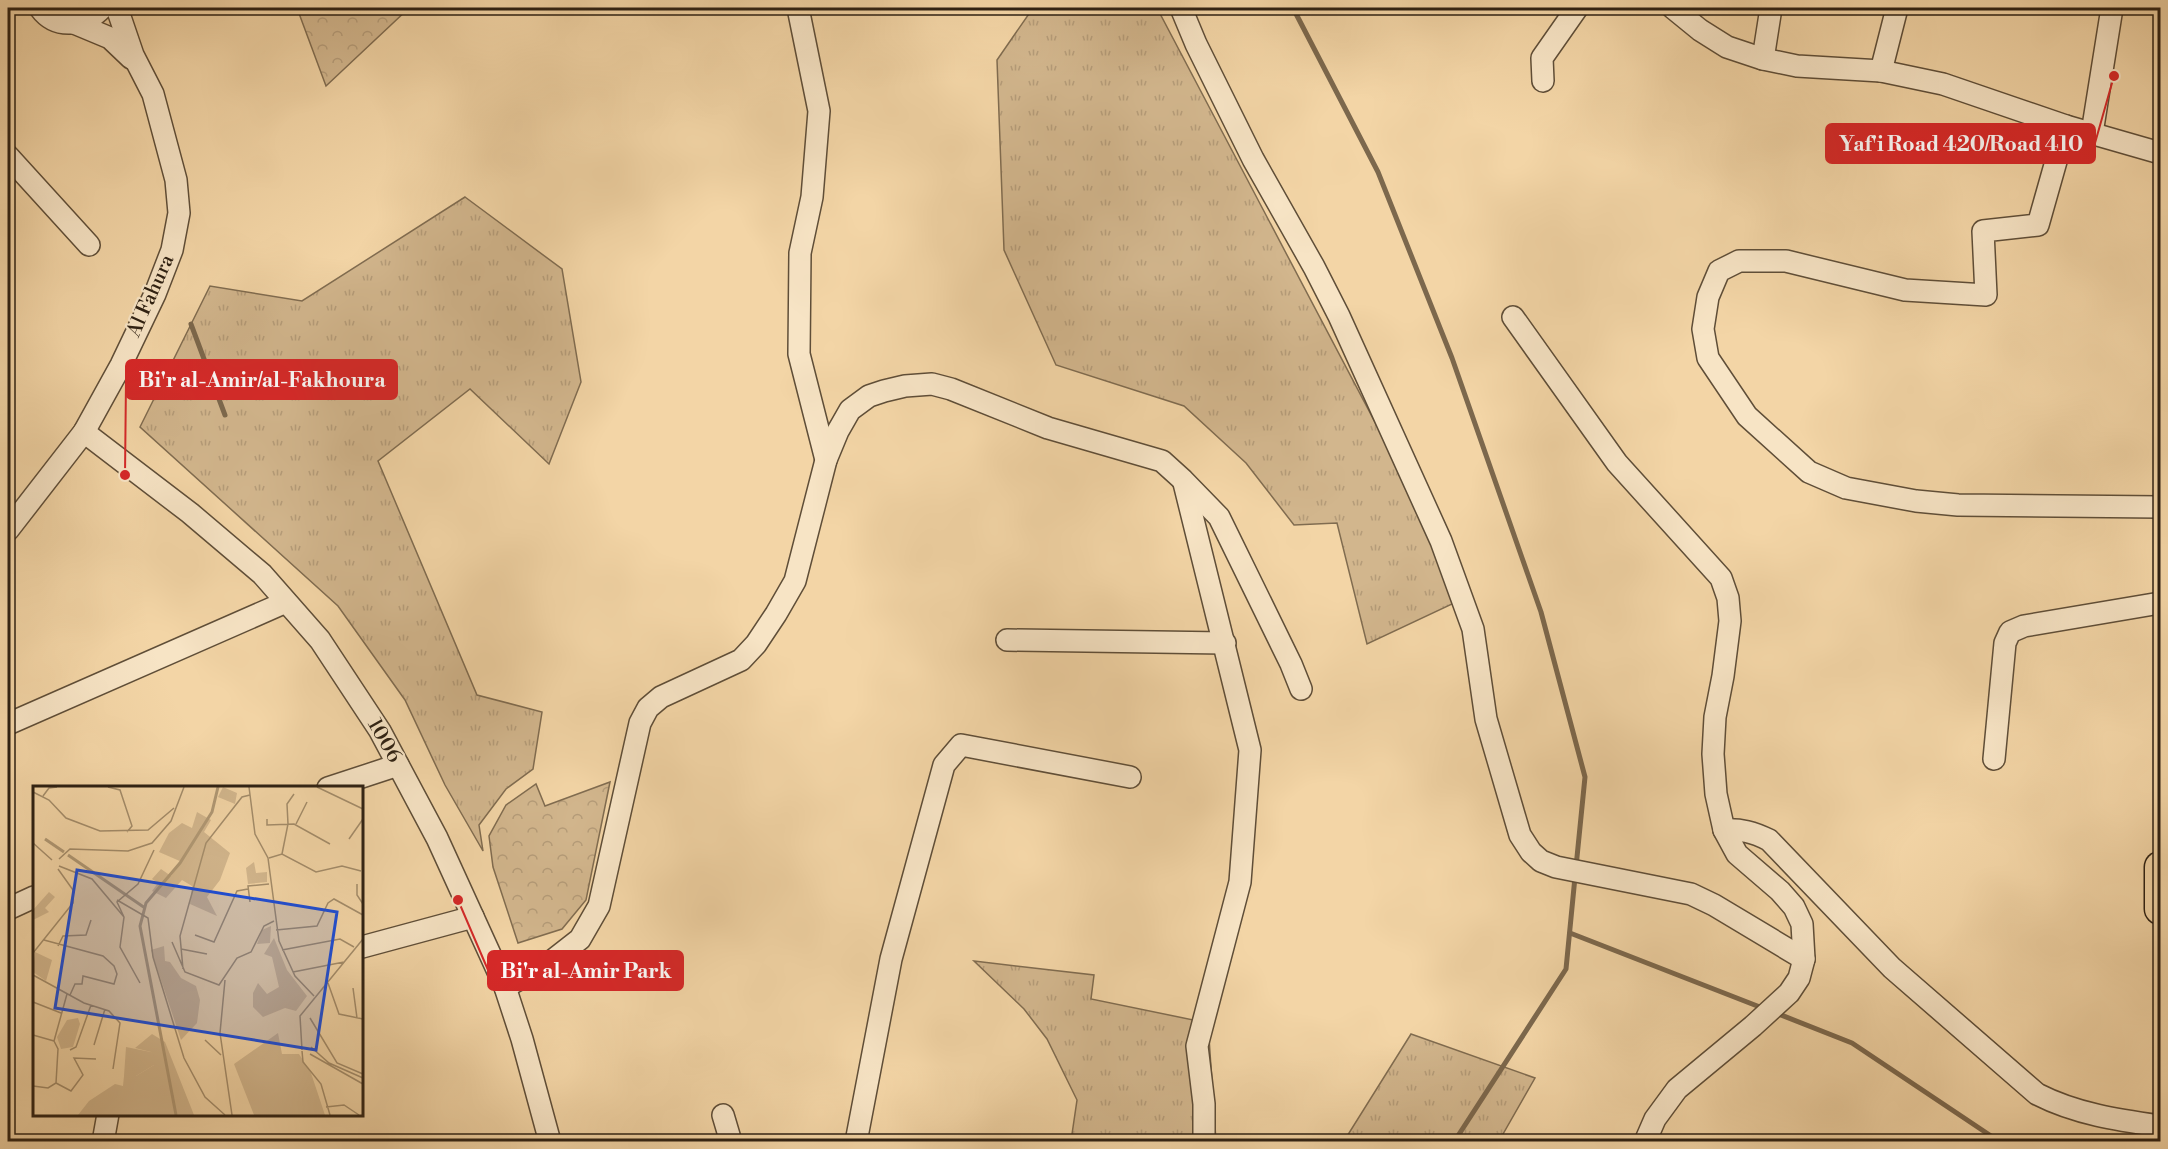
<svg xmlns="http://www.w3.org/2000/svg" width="2168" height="1149" viewBox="0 0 2168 1149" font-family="'Libre Bodoni',serif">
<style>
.grass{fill:url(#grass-tufts);stroke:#806c50;stroke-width:1.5}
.forest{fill:url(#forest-crowns);stroke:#806c50;stroke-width:1.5}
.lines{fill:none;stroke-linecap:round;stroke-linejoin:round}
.stream{stroke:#7c684d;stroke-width:5}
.minor-casing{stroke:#5f4e38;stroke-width:24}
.highway-casing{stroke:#2e2113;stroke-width:33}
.minor{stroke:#f7e4c5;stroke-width:21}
.highway{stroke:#f3d5a6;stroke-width:30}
.labels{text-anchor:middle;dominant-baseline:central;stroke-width:4.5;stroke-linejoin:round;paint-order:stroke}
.street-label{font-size:20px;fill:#2e2113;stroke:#f7e4c5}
.inset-river{fill:none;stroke:#b09874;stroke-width:3}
.inset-road{fill:none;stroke:#a48d6b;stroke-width:1.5}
.view{fill:#1d4ed8;fill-opacity:0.15;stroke:#1d4ed8;stroke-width:3}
.inset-edge{fill:none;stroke:#2e2113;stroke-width:3}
.leader{fill:none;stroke:#d62828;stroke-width:2}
.callout-dot{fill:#d62828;stroke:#f7e4c5;stroke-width:2}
.callout{fill:#d62828;stroke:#d62828;stroke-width:2}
.callout-label{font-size:21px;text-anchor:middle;font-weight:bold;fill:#fff}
</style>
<defs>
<pattern id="grass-tufts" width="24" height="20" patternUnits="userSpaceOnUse" patternTransform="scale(1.5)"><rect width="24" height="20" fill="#d2b68d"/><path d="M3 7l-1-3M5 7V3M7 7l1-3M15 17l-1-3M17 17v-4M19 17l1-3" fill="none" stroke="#b59c79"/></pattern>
<pattern id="forest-crowns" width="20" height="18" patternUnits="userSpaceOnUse" patternTransform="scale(1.5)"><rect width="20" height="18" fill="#d2b68d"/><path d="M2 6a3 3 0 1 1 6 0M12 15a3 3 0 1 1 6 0" fill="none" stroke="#b59c79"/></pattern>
</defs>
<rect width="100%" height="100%" fill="#f3d5a6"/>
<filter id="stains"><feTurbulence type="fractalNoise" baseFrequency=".00333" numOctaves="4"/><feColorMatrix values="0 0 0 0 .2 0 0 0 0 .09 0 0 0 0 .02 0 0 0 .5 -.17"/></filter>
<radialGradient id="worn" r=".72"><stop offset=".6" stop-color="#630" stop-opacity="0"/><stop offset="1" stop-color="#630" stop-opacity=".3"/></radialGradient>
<!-- grass -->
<g class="grass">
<path d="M1033,8H1157L1467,597L1367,644L1337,523L1294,525L1246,463L1184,406L1056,365L1004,250L997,60Z"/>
<path d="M465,197L562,269L581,382L549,464L470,389L378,461L477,695L542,712L533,769L506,789L479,825L483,851L445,785L405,700L338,606L140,427L210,286L302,301Z"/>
<path d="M974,961L1094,975L1091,999L1208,1023L1216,1141H1071L1077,1100L1047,1039L1024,1009Z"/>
<path d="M1411,1034L1535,1078L1499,1141H1344Z"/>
</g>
<!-- forest -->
<g class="forest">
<path d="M297,8H409L326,86Z"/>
<path d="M610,782L586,900L562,929L518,943L493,867L489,836L506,805L536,784L545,806Z"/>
</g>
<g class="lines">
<!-- stream -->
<g class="stream">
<path d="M1293,8L1378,172L1452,358L1541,612L1585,777L1576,867"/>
<path d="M191,324L225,415"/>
<path d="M1570,933L1765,1009"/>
<path d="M1776,1013L1852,1043L2000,1142"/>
<path d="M1454,1142L1566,969L1575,877"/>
</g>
<defs>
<g id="minor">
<path d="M40,8C56,30 85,26 102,8"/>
<path d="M798,8L819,111L812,197L800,253L799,354L826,460"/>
<path d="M1181,8L1196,44L1253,159L1314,267L1339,316L1441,541L1473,629L1486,719L1520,835L1531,852L1541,861L1556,867L1691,894L1714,905L1804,959"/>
<path d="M1673,8L1700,30L1727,47L1763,59L1797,66L1881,71L1943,84L2066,126L2160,153"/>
<path d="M74,23L110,38L131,58"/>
<path d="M1763,59L1771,8"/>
<path d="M1881,71L1897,8"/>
<path d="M1543,81L1542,58L1577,8"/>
<path d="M2066,126L2038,225L1983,231L1986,295L1905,290L1786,261H1739L1719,271L1708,297L1703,329L1708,358L1747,416L1809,472L1846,488L1916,501L1958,505L2160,507"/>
<path d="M2092,133L2112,8"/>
<path d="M8,156L89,245"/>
<path d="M1513,317L1617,463L1721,578L1728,598L1730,621L1723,676L1715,717L1713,754L1716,794L1724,830L1737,854L1780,891L1794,907L1802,924L1804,959L1799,978L1789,993L1753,1026L1677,1089L1655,1119L1645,1142"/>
<path d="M84,432L190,513L262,574L320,640L380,731L437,838L505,987L522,1039L550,1142"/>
<path d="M1184,483L1250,750L1240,882L1197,1046L1204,1104V1142"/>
<path d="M8,530L84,432L121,365L155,294L172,250L179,213L176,180L153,94L133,55L117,8"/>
<path d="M1007,640L1225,643"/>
<path d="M8,724L286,602"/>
<path d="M1994,759L2005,643L2010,632L2024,626L2160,603"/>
<path d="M328,788L398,765"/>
<path d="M1724,830C1741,829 1753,832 1769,840L1892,968L2037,1094C2076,1114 2118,1120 2160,1126"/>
<path d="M8,909L34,897"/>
<path d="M362,947L473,917"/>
<path d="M505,987L548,964L580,939L599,906L640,723L648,708L661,697L741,660L756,644L776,614L795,581L826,460L838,431L850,410L869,396L884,391L905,386L932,384L951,389L1048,428L1162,461L1183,480L1219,517L1291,664L1301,689"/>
<path d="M723,1115L731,1142"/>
<path d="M103,1142L108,1114"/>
<path d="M856,1142L891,959L944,765L961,745L1130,777"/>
</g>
<path id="highway" d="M2160,867V909"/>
</defs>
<!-- minor casing -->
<use href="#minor" class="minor-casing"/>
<!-- highway casing -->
<use href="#highway" class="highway-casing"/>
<!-- minor -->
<use href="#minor" class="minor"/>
<!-- highway -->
<use href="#highway" class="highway"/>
</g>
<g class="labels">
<!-- street labels -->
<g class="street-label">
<text transform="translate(151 296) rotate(-66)">Al Fahura</text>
<text transform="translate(384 741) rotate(60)">1006</text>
</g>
</g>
<!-- overview -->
<g transform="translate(33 786)">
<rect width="330" height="330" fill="#f3d5a6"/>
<path d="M190,1L204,7L202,18L185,11ZM164,26L178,34L171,46L197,67L187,94L174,111L184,130L157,118L159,100L149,94L133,112L119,105L125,97L119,93L128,83L138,90L149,76L126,66L136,47L149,37L159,42ZM221,76L223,87L234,86V96L215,98L213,82ZM16,106L22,111L12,122L16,126L0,134V124ZM241,152L254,184L274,210L263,225L252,222L230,231L220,221V207L225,197L234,208L246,201L239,171L231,168ZM131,160L132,175L137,176L148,192L163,200L167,214L164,237L148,254L118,164ZM45,232L47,238L40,261L28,263L24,251L34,234ZM119,248L132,256L161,329H45L56,315L82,298L90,300L91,290H103L121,279L118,266L102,262Z" fill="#d2b68d"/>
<path d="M238,140L237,157L224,158L229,144ZM245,247L249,268H266L278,287L292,329H221L201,278ZM93,261L118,266L123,272L121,279L103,290H91Z" fill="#d2b68d"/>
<path d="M2,166L19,174L13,195L0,186Z" fill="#d2b68d"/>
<path class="inset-river" d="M12,53L31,66M35,69L112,122M143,329L107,140L113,117L147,77L179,26L185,1"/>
<path class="inset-road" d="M75,1L87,4L99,40L94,46M216,1L222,48L235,72L246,155L262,190L281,210M284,1L330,23M0,6L16,14L33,32L67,45L115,44L141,22M10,10L16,2L24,1M234,33V39L261,38L297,58M263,38L274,16M316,53L330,33M0,57L19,74M249,68L255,38L254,18L261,8M236,72L249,68L283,86L309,80L328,85M26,73L37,63L95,65L119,57L138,35L151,1M26,80L59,93L91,131M324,98V109L330,118M84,114L115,132L120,171L151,272L172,311L192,329M217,116L215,100L236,98M243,144L284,140L295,117L301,113L330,129M162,149L181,156L204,105L215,103M11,154L70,170L81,180L84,188L81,198L50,190L49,198H42L37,209M139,156L152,186L186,199L204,172L218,166L231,140L241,135M25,160L30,150L53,149L58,134M148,163L174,168M249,164L307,153L321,161M0,167L40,117V104L25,83M150,183L147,150L173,57L209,11L217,9M260,186L311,176M0,189L51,217L76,225L87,237L80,283M192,194L187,247L199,329M107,197L87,161L91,131L84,116L105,98L121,64M295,197L306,228L330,233M320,202L324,232M0,216L28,227M277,232L304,277L330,288M0,249L21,255M172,254L188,269M61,259L72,223M278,261L296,277L330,292M37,264L43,261L58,219M269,264L267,230L330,153M269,265L270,276L288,298L297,329M277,268L330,298M23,297L38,305L50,289L41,272L63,273M0,300L15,302L23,297L25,263L21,255L34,208M293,321L311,319L326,329"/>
<path class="view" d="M44,84L304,126L283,264L22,222Z"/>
<rect width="330" height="330" class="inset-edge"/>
</g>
<!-- callouts -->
<path class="leader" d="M2114 76L2095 143M125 475L126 380M458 900L488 970"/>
<g class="callout-dot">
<circle cx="2114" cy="76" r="6"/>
<circle cx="125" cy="475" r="6"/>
<circle cx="458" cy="900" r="6"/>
</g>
<g class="callout">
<rect x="1826" y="124" width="269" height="39" rx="6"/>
<rect x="126" y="360" width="271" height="39" rx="6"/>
<rect x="488" y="951" width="195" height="39" rx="6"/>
</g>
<g class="callout-label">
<text x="1961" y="151">Yaf'i Road 420/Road 410</text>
<text x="262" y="387">Bi'r al-Amir/al-Fakhoura</text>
<text x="586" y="978">Bi'r al-Amir Park</text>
</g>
<!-- margin -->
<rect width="2168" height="1149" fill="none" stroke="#f3d5a6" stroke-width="30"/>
<rect x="9" y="9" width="2150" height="1131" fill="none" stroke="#2e2113" stroke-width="3"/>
<rect x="15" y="15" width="2138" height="1119" fill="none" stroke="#2e2113" stroke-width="1.5"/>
<rect width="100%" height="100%" filter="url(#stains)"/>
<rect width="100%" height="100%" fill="url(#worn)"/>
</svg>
